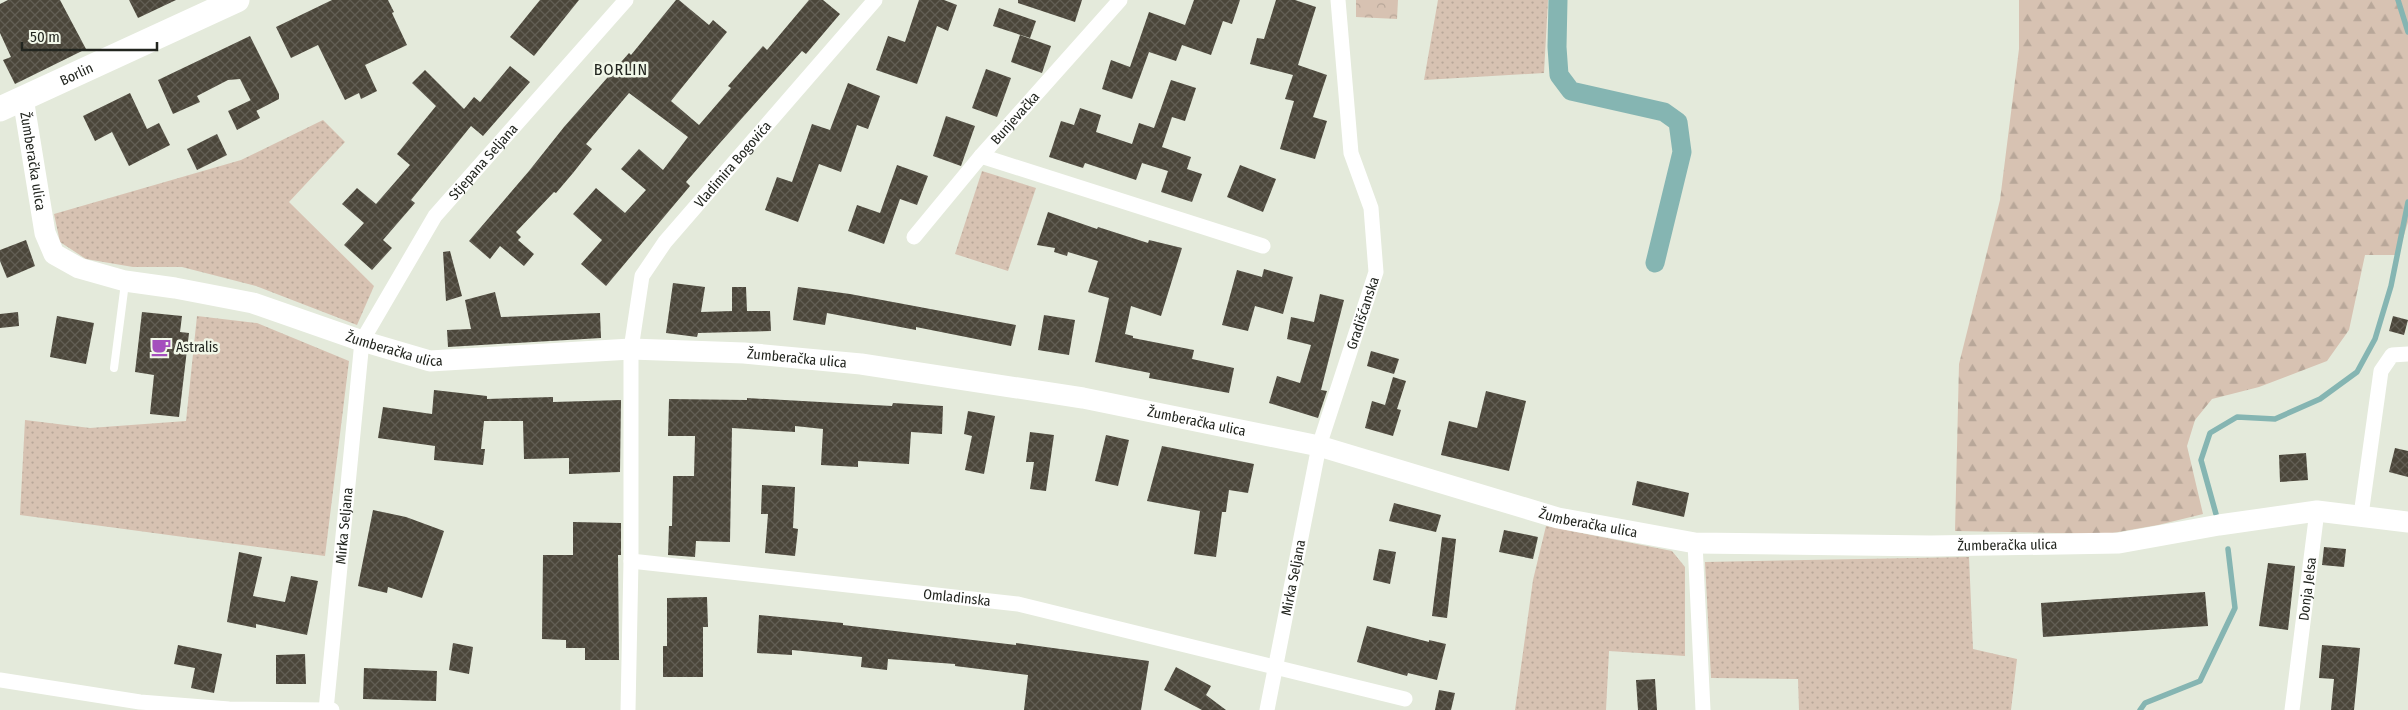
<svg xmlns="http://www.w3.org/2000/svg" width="2408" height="710" viewBox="0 0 2408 710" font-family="'Fira Sans Condensed',sans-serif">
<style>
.grass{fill:url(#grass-dots)}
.forest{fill:url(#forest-firs)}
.park{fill:url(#park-crowns)}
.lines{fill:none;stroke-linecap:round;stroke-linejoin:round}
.stream{stroke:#85b5b2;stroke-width:5.5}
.canal{stroke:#85b5b2;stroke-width:19}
.building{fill:url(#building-cross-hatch)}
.lane{stroke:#fff;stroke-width:8}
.street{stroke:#fff;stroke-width:15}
.secondary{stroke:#fff;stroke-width:21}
.primary{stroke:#fff;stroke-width:25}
.labels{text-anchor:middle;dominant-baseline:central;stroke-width:5;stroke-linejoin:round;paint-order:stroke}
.street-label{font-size:14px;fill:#22251f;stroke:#f1f7e8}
.poi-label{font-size:14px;fill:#22251f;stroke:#f1f7e8;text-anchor:start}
.quarter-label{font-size:16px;letter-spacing:1px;fill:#22251f;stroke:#f1f7e8}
</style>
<defs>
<pattern id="grass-dots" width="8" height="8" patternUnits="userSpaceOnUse" patternTransform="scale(1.25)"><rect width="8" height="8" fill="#d7c2b2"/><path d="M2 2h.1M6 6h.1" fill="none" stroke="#b8a799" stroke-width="1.8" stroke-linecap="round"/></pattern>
<pattern id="forest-firs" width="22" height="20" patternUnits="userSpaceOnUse" patternTransform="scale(1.25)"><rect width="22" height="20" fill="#d7c2b2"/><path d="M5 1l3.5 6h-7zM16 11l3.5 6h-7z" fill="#b8a799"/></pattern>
<pattern id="park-crowns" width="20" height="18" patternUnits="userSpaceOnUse" patternTransform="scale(1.25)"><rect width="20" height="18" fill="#d7c2b2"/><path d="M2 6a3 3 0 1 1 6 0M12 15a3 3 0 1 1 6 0" fill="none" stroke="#b8a799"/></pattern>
<pattern id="building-cross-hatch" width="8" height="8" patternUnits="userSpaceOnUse" patternTransform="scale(1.25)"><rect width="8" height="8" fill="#4b463a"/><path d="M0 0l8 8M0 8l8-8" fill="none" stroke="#625e54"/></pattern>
</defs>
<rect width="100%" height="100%" fill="#e4eadb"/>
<!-- grass -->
<g class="grass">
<path d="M1438,0H1548L1544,73L1424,80Z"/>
<path d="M323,120L345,142L289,202L374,286L357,325L256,286L182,267H133L86,259L60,242L54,214L241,160Z"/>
<path d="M982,171L1036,188L1008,271L955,254Z"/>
<path d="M197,316L257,323L349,361L325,556L20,515L25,420L90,428L186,421Z"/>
<path d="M1546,526L1672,551L1685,567V656L1609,651L1606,710H1515L1533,580Z"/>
<path d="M1969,557L1973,649L2017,659L2011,710H1799L1798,679L1711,678L1705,562Z"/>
</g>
<!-- forest -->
<path class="forest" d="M2019,0H2408V222L2398,255H2365L2349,330L2327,361L2259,387L2212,399L2195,420L2187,446L2203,514L2158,525L2107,534L1955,531L1959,364L2000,200L2019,49Z"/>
<!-- park -->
<path class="park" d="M1356,0H1398L1397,19L1356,17Z"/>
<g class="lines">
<!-- stream -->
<g class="stream">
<path d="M2398,0L2408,32"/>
<path d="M2216,514L2201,460L2210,433L2237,417L2275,419L2320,399L2357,372L2375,339L2391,286L2408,202"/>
<path d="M2140,710L2145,703L2200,681L2235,608L2228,549"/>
</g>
<!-- canal -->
<path class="canal" d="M1558,0L1557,47L1559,75L1571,91L1664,112L1678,122L1682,152L1655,263"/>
</g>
<!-- building -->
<g class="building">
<path d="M8,0H60L86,49L15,84L3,60L11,57L0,33V4Z"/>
<path d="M129,0H176L138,18Z"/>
<path d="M332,0H388L394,12L392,13L407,45L365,65L377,91L361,99L359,93L345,100L318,45L291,58L276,27Z"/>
<path d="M540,0H579L534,56L510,37Z"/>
<path d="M676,0H679L709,25L713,20L727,32L671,101L699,125L731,88L728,86L763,46L767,50L809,0H823L840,14L806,54L802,51L719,144L686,182L690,186L606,286L581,264L602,240L573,214L596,188L625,213L646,190L621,169L639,149L663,170L688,137L629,93L586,144L592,149L573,173L556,193L554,192L516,232L521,237L518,240L534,254L524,266L500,246L490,259L469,241L529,171L564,127L629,53L631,55Z"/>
<path d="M919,0H944L957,5L948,31L937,26L917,84L876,70L888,36L905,42Z"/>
<path d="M1018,0H1082L1075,22L1018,3Z"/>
<path d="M1194,0H1240L1232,24L1223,21L1211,55L1182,45L1176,61L1149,52L1132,99L1102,89L1111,60L1130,67L1149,12L1185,25Z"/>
<path d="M1276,0H1295L1316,7L1298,65L1327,75L1313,117L1327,121L1315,159L1280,149L1294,101L1285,99L1293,75L1250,64L1257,38L1264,39Z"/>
<path d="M999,8L1036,21L1030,38L993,26Z"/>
<path d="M1020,35L1051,46L1042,73L1011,62Z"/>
<path d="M250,36L279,94V99L256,111L240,79L228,80L197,96L200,102L173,114L158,80Z"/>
<path d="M510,66L530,82L483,136L471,126L411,200L415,203L383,240L392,248L372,270L344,245L364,223L342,204L357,188L376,204L410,165L397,154L436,106L412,83L425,70L464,109L474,97L480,102Z"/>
<path d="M986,69L1011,78L997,117L972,108Z"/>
<path d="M1171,80L1196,88L1185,121L1172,117L1162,147L1191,157L1187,169L1202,174L1192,202L1161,192L1168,171L1142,163L1136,180L1085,163L1083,168L1049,157L1061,121L1074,125L1080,108L1101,115L1096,132L1132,144L1139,123L1154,128Z"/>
<path d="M848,83L880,96L868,129L857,125L841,172L819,164L798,222L765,210L777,177L792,182L812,124L830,130Z"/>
<path d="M130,93L147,129L159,123L170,145L129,166L112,132L95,141L83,116Z"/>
<path d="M251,100L260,118L237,130L228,111Z"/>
<path d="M946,116L975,126L961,166L933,156Z"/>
<path d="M217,134L227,155L197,170L187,149Z"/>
<path d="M897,165L928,176L917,205L900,199L884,244L848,231L857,205L880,213Z"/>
<path d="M1240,165L1276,179L1263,212L1227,197Z"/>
<path d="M1048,212L1097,229L1098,227L1148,243L1149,240L1182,248L1161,316L1131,306L1125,334L1133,336V338L1194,350L1192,359L1234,368L1229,393L1149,378L1150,373L1095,362L1109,298L1088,292L1098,261L1068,252L1067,256L1054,252L1055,248L1037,245Z"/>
<path d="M26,240L35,266L7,278L0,261V250Z"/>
<path d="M450,251L462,296L446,301L443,252Z"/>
<path d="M1264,269L1293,277L1283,314L1255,306L1248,331L1222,325L1237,270L1262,277Z"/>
<path d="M673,283L705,287L701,312L732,311V287H746L747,311H770L771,331L698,333L697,337L666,333Z"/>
<path d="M798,287L850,294L1016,325L1011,346L916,327V330L827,313L825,325L793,320Z"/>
<path d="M495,292L501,317L600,313L601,338L448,347L447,330L471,329L465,300Z"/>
<path d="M1320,294L1344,300L1321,390L1327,391L1318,418L1269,403L1277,376L1300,383L1311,345L1287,339L1291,317L1314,322Z"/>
<path d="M18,312L19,326L0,328V314Z"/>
<path d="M142,312L182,316L180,332L189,333L179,417L150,414L154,375L135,372Z"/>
<path d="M1044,315L1075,320L1069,355L1038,350Z"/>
<path d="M57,316L94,323L86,364L50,357Z"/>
<path d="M2393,316L2408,320L2404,335L2389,331Z"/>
<path d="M1371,351L1399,359L1394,374L1367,366Z"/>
<path d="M1393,377L1406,381L1397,409L1401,410L1393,436L1365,428L1372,401L1385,405Z"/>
<path d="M434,390L487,396V399L553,397V402L621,400L620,472L569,474V458L524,459L523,421H484L481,449H485L483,465L434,460L435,446L378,438L383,407L432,414Z"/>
<path d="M1486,391L1526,401L1509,471L1441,455L1449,421L1477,428Z"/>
<path d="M747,398L892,406L893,403L943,406L942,434L911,432L909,464L858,461V467L821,465L823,429L795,426V432L732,428L730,542L696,541L695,557L668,555L669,526H672L673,476H694L695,436H668L669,399L747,400Z"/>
<path d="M968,411L995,416L984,474L965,470L972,436L964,434Z"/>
<path d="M1030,432L1054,435L1046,491L1030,489L1034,462H1026Z"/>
<path d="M1106,435L1129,440L1118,486L1095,481Z"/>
<path d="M1162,446L1254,464L1248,493L1229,490L1226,512H1222L1216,557L1194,554L1200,511L1147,501Z"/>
<path d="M2395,448L2408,451V477L2389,472Z"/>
<path d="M2306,453L2308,480L2280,482L2279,455Z"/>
<path d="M1637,481L1689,493L1684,517L1632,505Z"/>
<path d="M762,485L795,487L793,528L798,529L795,556L765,553L768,514H761Z"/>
<path d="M1394,503L1441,515L1436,532L1389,521Z"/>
<path d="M373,510L406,517L444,531L422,598L388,587L387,593L358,586Z"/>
<path d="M573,522L621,523V555H618L619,660H585V648H566V640L542,639L543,555H573Z"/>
<path d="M1504,530L1538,537L1533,559L1499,552Z"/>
<path d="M1442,537L1456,539L1447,618L1432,616Z"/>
<path d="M2324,547L2346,549L2344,567L2322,565Z"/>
<path d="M1379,549L1396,552L1390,584L1373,580Z"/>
<path d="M239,552L262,557L253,596L285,602L291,576L318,581L307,635L256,624V628L227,622Z"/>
<path d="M2268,563L2295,566L2288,630L2259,626Z"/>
<path d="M2205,592L2208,626L2043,637L2041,603Z"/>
<path d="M707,597L708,627H703V677H663V646H667V598Z"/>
<path d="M759,615L843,623V625L1016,645V643L1149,661L1141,710H1024L1028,675L955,666V664L888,659L887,670L861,667L862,657L792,650V655L757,653Z"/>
<path d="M1367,626L1429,642V640L1446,644L1437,680L1408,673L1407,676L1357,662Z"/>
<path d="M453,643L473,647L469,674L449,670Z"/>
<path d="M178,645L222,654L214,693L191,688L195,668L174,664Z"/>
<path d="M2322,645L2360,648L2354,710H2331L2334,679L2319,678Z"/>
<path d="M305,654L306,684H276V655Z"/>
<path d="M1176,667L1211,686L1206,695L1226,710H1202L1164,690Z"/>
<path d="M364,668L437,671L436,701L363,699Z"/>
<path d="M1655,679L1657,710H1638L1636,680Z"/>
<path d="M1439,690L1455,693L1451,710H1435Z"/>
</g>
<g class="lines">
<!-- lane -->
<path class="lane" d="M114,368L125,283"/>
<!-- street -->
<g class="street">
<path d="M981,156L1263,246"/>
<path id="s1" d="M914,237L981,156L1120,0"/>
<path d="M2361,515L2381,371L2392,355L2408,354"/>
<path d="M1695,543L1703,710"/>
<path id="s2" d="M631,561L1018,604L1405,699"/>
<path d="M0,680L140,702L229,709L332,710"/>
<path id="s3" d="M326,710L362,341L435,216L626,0"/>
<path id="s4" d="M628,710L631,561V349L642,276L665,242L875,0"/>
<path id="s5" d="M1267,710L1319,446L1376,272L1371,208L1351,153L1338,0"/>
<path id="s6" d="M2292,710L2317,511"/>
</g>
<!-- secondary -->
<path class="secondary" id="s7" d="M23,98L45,233L54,254L79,268L125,281L175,288L253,303L362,341L430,361L631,349L744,353L861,364L1083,398L1319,446L1558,518L1695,543L1931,546L2119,543L2219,525L2317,511L2408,522"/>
<!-- primary -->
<path class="primary" id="s8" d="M0,109L237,0"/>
</g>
<!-- icons -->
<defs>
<symbol id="cafe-bare" viewBox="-9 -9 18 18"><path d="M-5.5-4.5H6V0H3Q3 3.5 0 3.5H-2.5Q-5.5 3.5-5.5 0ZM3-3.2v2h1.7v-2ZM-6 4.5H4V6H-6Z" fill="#a44fbd" stroke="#f1f7e8" stroke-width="2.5" paint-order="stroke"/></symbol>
</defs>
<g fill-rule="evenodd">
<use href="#cafe-bare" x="147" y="333" width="28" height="28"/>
</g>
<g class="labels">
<!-- street labels -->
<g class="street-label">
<text stroke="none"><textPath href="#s8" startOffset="84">Borlin</textPath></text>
<text stroke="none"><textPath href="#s1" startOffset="156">Bunjevačka</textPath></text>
<text stroke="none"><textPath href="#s7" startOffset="64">Žumberačka ulica</textPath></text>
<text stroke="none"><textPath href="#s3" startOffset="588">Stjepana Seljana</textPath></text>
<text stroke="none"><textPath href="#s4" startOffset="579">Vladimira Bogovića</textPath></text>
<text stroke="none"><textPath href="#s5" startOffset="409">Gradišćanska</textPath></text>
<text stroke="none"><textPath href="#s7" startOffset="515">Žumberačka ulica</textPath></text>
<text stroke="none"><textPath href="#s7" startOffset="920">Žumberačka ulica</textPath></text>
<text stroke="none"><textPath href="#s7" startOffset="1325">Žumberačka ulica</textPath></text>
<text stroke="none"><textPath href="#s7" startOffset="1730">Žumberačka ulica</textPath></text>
<text stroke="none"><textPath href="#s3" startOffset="185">Mirka Seljana</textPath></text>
<text stroke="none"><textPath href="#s7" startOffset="2151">Žumberačka ulica</textPath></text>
<text stroke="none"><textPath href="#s5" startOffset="135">Mirka Seljana</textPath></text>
<text stroke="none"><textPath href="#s6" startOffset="122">Donja Jelsa</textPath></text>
<text stroke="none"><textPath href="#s2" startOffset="328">Omladinska</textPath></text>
</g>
<!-- poi labels -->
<g class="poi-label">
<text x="176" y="347">Astralis</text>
</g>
<!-- quarter labels -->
<g class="quarter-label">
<text x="621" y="69">BORLIN</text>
</g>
</g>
<!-- scale -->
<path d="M22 42v8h135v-8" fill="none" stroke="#22251f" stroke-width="2.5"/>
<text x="30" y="42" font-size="15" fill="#22251f" stroke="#f1f7e8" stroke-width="4" paint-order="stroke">50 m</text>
</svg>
